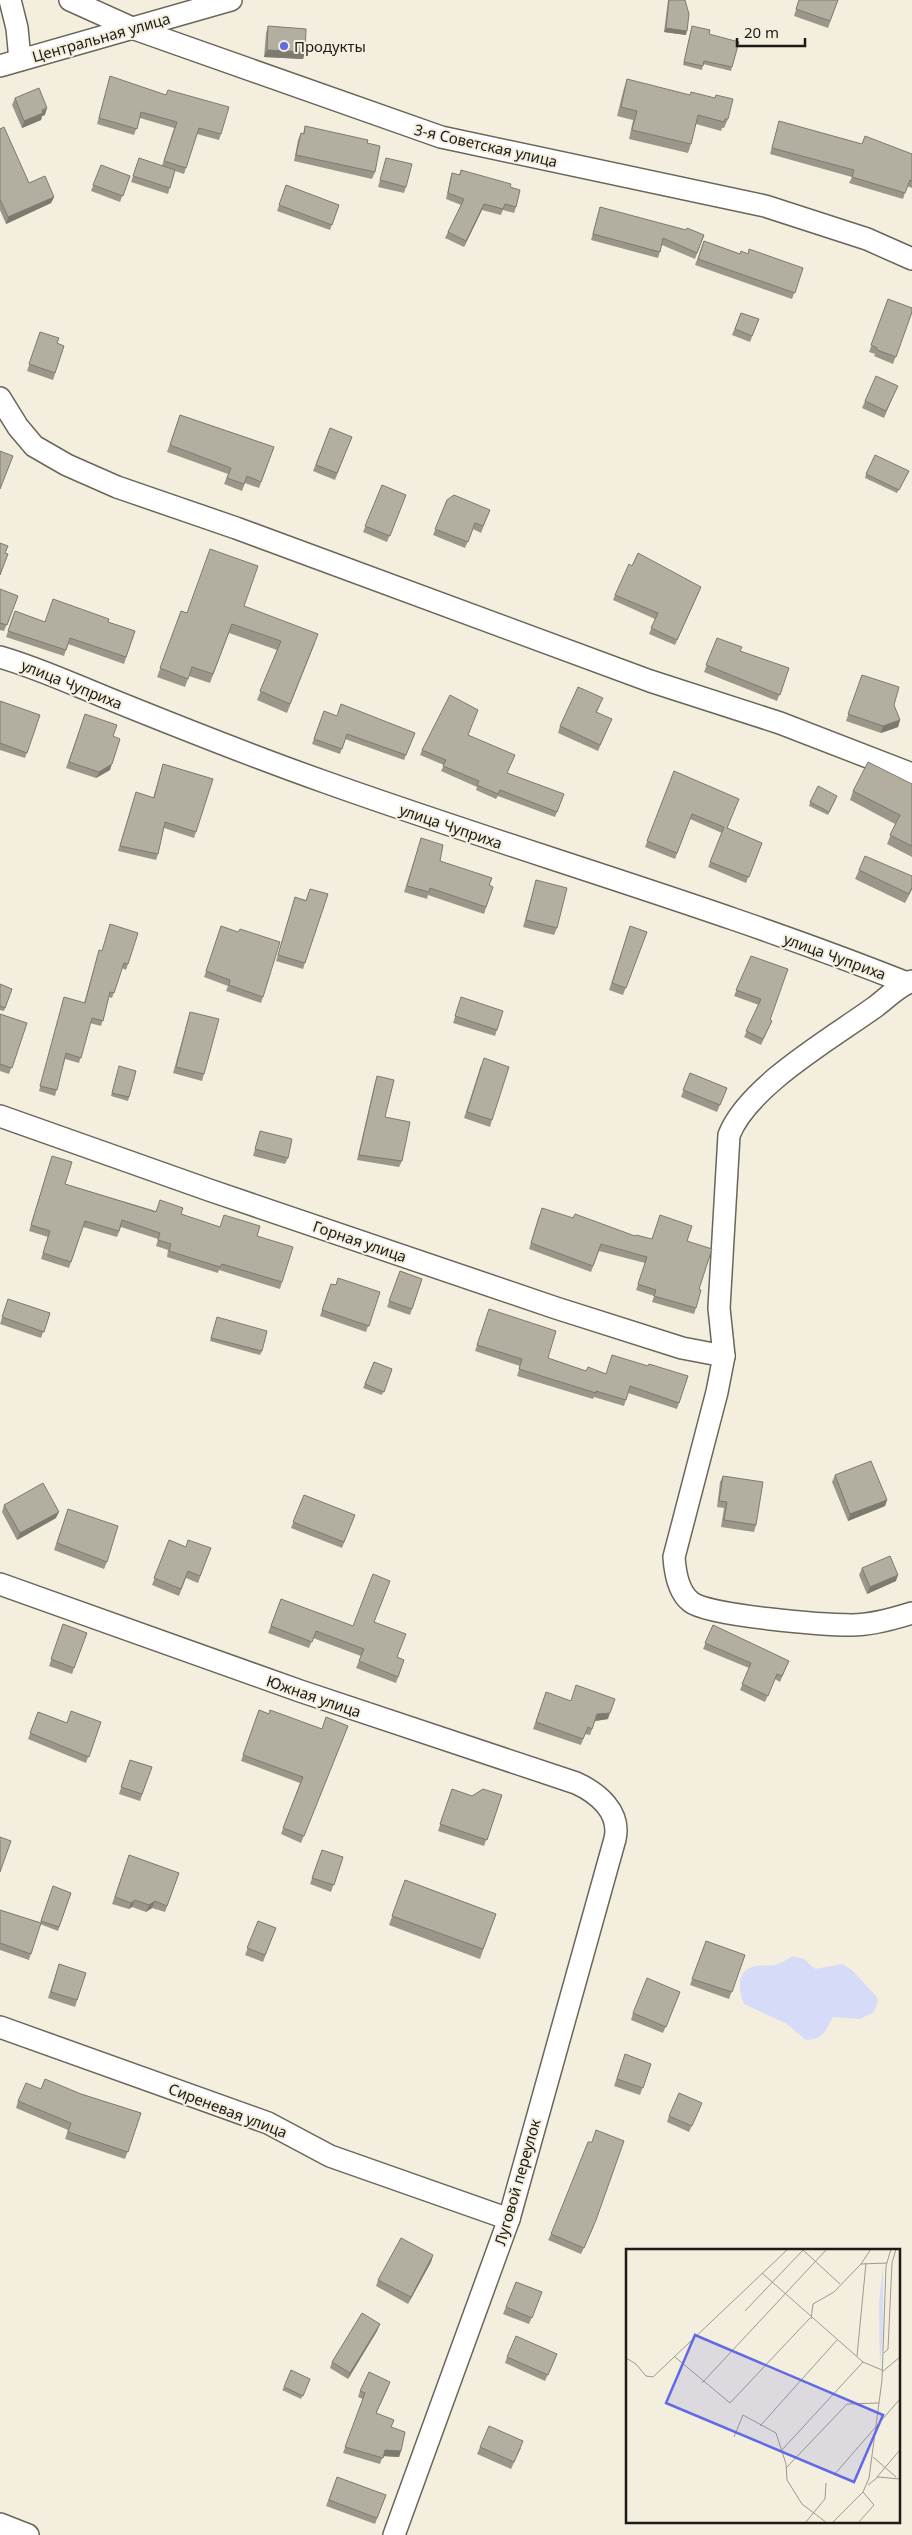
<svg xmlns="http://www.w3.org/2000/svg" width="912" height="2535" viewBox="0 0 912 2535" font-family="'Noto Sans',sans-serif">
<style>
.green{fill:#d6dcf8}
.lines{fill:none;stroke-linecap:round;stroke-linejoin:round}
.minor-casing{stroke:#6a6659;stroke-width:24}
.minor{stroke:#fff;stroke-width:21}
.wall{fill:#9a968a}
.shaded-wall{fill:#7d7a70}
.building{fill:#b3afa0;stroke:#7d7a70}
.poi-dot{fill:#616ae3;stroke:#f3eede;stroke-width:2}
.labels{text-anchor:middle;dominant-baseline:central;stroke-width:4;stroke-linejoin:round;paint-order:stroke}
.street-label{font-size:15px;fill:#1d1b15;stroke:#f3eede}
.poi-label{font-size:15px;fill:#1d1b15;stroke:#f3eede;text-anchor:start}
.inset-road{fill:none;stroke:#9d9a8e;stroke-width:1}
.view{fill:#616ae3;fill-opacity:0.15;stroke:#616ae3;stroke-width:2.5}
.inset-edge{fill:none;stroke:#1d1b15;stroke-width:2.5}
</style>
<rect width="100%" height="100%" fill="#f3eede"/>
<!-- green -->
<path class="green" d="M793,1956L804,1959L815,1969L842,1964L852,1970L876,1996L878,2001L874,2012L860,2019L833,2017C825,2031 824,2039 806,2040L787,2024L744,2004C738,1990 736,1969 756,1966C762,1965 769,1966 775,1965C781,1963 788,1959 793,1956Z"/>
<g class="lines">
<defs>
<g id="minor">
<path d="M10,0L17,28L20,60"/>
<path d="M70,0L132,28L441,137L765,206L867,239L912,259"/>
<path d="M0,66L231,0"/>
<path d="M0,398L18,427L34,446L67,465L117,487L236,528L650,681L780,723L912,774"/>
<path d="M0,657C42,669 81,688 122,704C189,731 257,758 325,782C518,851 716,907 907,983"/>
<path d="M912,981C898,986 887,998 875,1007C832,1038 748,1086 729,1135L719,1308L724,1356L717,1392L674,1557C675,1572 678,1592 691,1602C709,1616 825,1625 852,1625C872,1625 893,1619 912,1613"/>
<path d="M0,1116L209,1190L556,1308L682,1348L724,1356"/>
<path d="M0,1584L300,1691L576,1783C598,1793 621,1812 615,1839L509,2219L394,2535"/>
<path d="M0,2027L268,2123L330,2156L509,2219"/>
<path d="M0,2524L28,2535"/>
</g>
</defs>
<!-- minor casing -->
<use href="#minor" class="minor-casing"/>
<!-- minor -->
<use href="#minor" class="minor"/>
</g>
<!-- wall -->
<g class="wall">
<path d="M668,0H685L686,35L664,32Z"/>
<path d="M799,0H838L828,28L794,16Z"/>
<path d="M268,26L305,52L303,59L264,57L266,33Z"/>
<path d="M692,26L709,34L732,67L731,71L703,64L702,70L683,65Z"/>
<path d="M110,76L221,134L219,140L197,134L184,174L175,171L168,194L131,182L139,158L162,166L174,128L140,118L134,135L97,124Z"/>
<path d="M627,79L728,119L724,128H722L721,131L696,124L691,144L688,153L629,139L633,120L617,116L624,88Z"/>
<path d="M15,98L45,115L42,116L41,120L22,128L12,105Z"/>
<path d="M779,121L862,144L912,154V188L907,186L903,199L849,183L852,177L770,154Z"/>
<path d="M305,126L367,143L375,172L372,179L294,161L298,140L301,133L303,134Z"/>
<path d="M0,129L29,183L54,197L51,203L6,224L0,210Z"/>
<path d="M386,158L406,187L404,193L378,187Z"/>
<path d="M101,165L130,176L120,202L91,191Z"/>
<path d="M461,170L510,187L516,207L514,213L503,210L501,215L482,210L464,247L445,238L461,205L446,199L450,180L452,173L459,175Z"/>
<path d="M286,185L339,205L330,230L277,211Z"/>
<path d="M600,207L704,235L695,259L662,245L658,258L591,240Z"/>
<path d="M704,241L740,254H748L803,268L792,299L695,265Z"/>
<path d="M888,299L912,312L893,364L874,356L875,354L869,352Z"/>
<path d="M741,313L759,319L750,342L732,335Z"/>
<path d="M40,332L57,343L64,346L53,380L27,371Z"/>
<path d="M895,392L884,418L862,408L865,401Z"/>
<path d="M180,415L274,447L259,488L245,483L242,491L224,484L228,474L167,452Z"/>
<path d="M330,428L352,437L335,480L313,471Z"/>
<path d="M909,471L897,493L865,478L866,474Z"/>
<path d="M382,485L406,495L387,542L363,532Z"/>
<path d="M447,500L490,510L481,533L473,529L465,548L433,535Z"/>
<path d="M0,589L18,596L4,631L0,630Z"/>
<path d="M699,592L675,645L649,634L655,619L613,600L615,595Z"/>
<path d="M244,606L315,643L287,713L257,700L277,650L229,633L210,683L189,676L185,687L157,677L181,611L187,613Z"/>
<path d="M15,611L45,622H108L135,631L124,664L68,644L64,656L6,637Z"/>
<path d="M717,638L740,651L789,668L777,701L704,672Z"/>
<path d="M862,675L894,705L900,720L898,727L881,733L846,721Z"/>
<path d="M0,701L40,715L25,758L0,750Z"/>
<path d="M600,705L597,712L609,726L598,751L558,733L560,726Z"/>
<path d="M324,711L337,716L415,733L404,760L345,739L340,754L312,744Z"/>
<path d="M85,714L113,736L110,770L96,778L66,768Z"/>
<path d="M468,736L507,773L564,794L555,817L498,796L496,799L476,790L477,787L441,771L444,765L420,755L422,750Z"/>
<path d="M163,764L213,779L194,838L164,828L158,854L156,860L118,851L136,792L153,798Z"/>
<path d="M674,771L727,828L762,843L746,883L708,867L722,833L690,819L675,859L645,847Z"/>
<path d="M912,784V857L887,844L895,824L850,800L853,791Z"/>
<path d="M836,799L828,815L809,806L810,802Z"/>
<path d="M419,845L440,861L493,887L484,914L428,895L427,899L404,892Z"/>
<path d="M859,870L912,889L905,903L855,879Z"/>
<path d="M536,880L557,928L554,935L523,927Z"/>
<path d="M310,889L328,894L303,969L276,961L295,897L306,900Z"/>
<path d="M221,926L263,997L261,1003L226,991L228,986L204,977Z"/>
<path d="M630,926L647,932L623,995L609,990Z"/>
<path d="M99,950L128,964L126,970L122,968L112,998L109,997L101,1026L90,1023L79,1063L65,1059L55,1096L39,1091L64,997L84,1003Z"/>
<path d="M751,956L770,1020L772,1021L761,1045L744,1037L759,1005L734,996Z"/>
<path d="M0,984L12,989L4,1011L0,1010Z"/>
<path d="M459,1004L497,1030L495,1036L453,1023Z"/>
<path d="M190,1012L204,1074L202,1081L173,1073Z"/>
<path d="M0,1014L27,1023L9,1074L0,1071Z"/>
<path d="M481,1065L492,1120L490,1127L464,1118Z"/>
<path d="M118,1070L136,1071L128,1101L111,1096Z"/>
<path d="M690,1073L727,1088L717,1112L681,1097Z"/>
<path d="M377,1076L385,1117L402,1161L399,1167L357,1160L375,1082Z"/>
<path d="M260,1131L288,1158L285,1164L253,1156Z"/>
<path d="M50,1162L65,1184L156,1211L181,1214L220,1227L257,1236L282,1282L280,1289L219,1270L218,1273L167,1257L168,1250L156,1246L158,1239L121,1227L117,1237L83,1227L69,1268L41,1259L48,1237L29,1231Z"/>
<path d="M539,1215L635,1236L652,1239L660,1215L687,1241L699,1289L696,1308L694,1314L652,1302L654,1296L636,1290L645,1263L599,1251L591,1272L529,1249Z"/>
<path d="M400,1271L422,1279L410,1315L387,1307Z"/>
<path d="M331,1284L336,1285L380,1292L366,1332L320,1316Z"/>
<path d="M8,1299L50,1313L41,1338L0,1324Z"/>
<path d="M489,1309L548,1358L586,1371L606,1374L648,1366L688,1376L677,1409L628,1393L624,1406L594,1397L593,1399L517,1376L520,1366L475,1351Z"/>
<path d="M216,1320L262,1351L260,1355L210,1341Z"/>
<path d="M374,1362L392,1369L382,1395L363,1388Z"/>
<path d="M835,1475L887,1500L885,1506L848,1521L832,1482Z"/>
<path d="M723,1476L756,1525L754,1532L721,1527L724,1508L717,1507L720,1482Z"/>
<path d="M304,1495L355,1515L342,1548L291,1528Z"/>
<path d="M4,1505L56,1518L17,1540L2,1512Z"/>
<path d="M68,1509L107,1562L104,1569L54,1550Z"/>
<path d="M169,1540L186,1547L211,1548L198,1583L186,1578L179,1596L152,1585Z"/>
<path d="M862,1568L896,1581L867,1594L859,1575Z"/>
<path d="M281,1599L353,1626L374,1622L397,1657L404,1660L396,1683L356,1668L361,1656L313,1638L309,1648L268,1633Z"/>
<path d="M63,1624L87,1633L72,1674L49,1666Z"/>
<path d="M713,1625L789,1661L780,1682L775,1679L765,1702L740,1690L749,1668L703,1649Z"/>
<path d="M546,1692L608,1719L595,1721L590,1735L585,1734L581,1745L533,1729Z"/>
<path d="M259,1710L269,1714L322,1729L326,1717L348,1726L301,1843L281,1834L300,1783L241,1761Z"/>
<path d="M38,1712L67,1723L101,1722L86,1763L28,1739Z"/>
<path d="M130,1760L152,1767L140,1801L119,1794Z"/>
<path d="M452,1789L472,1796L502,1795L484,1846L438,1831Z"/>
<path d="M322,1850L343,1857L331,1892L310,1884Z"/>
<path d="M129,1855L179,1873L165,1912L152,1908L146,1912L132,1907L129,1909L112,1904Z"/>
<path d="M405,1880L496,1914L480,1959L389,1925Z"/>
<path d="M53,1886L71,1893L58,1931L40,1924L29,1960L0,1950V1910L40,1923Z"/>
<path d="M258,1921L276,1928L263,1962L245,1955Z"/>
<path d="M706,1941L745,1955L729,1999L690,1985Z"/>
<path d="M59,1964L86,1973L75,2007L48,1998Z"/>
<path d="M680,1992L663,2033L631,2020L633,2013Z"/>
<path d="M625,2054L651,2064L640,2095L614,2086Z"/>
<path d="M81,2094L141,2113L125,2159L65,2139L68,2130L16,2108L18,2101Z"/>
<path d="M699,2110L689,2132L667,2122L669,2116Z"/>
<path d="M594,2226L581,2254L548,2240L551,2234Z"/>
<path d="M433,2255L431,2262L408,2304L376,2286L378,2280Z"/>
<path d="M516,2282L542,2292L529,2324L503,2314Z"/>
<path d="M380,2324L377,2331L348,2379L330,2368L332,2362Z"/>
<path d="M557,2354L545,2381L505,2363L507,2357Z"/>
<path d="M310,2379L301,2399L282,2390L284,2387Z"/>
<path d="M388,2388L376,2414L391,2427L401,2451L399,2457L383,2456L380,2464L343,2453L363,2399L358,2397L360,2391Z"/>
<path d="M480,2447L521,2448L511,2469L477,2454Z"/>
<path d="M337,2477L386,2495L375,2524L326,2506Z"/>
</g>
<!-- shaded-wall -->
<g class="shaded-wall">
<path d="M666,28L687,31L686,35L664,32Z"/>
<path d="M267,50L305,52L303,59L264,57Z"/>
<path d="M47,108L45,115L42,116L41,120L22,128L24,121Z"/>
<path d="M54,197L51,203L6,224L8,217Z"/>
<path d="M484,204L482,210L464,247L466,241Z"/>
<path d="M900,720L898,727L881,733L883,726Z"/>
<path d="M112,764L110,770L96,778L99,772Z"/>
<path d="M912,887V889L905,903L909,894Z"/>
<path d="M887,1500L885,1506L848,1521L850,1514Z"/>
<path d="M59,1512L56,1518L17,1540L20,1533Z"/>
<path d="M898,1575L896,1581L867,1594L870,1587Z"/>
<path d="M610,1713L608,1719L595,1721L597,1714Z"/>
<path d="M135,1900L132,1907L129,1909L131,1903Z"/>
<path d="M155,1901L152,1908L146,1912L149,1905Z"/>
<path d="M433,2255L431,2262L408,2304L411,2297Z"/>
<path d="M380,2324L377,2331L348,2379L350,2373Z"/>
<path d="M385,2450L401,2451L399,2457L383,2456Z"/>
</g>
<!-- building -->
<g class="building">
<path d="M669,0H685L689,14L687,31L666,28Z"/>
<path d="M799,0H838L830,21L796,9Z"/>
<path d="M268,26L306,29L305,52L267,50Z"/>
<path d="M692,26L710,30L709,34L739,42L732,67L704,61L703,66L684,62Z"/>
<path d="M110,76L166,95L168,90L229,107L221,134L199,128L186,168L164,161L177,122L141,112L137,129L99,118Z"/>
<path d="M627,79L690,95L691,92L715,98L716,95L733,99L728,119H725L724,122L698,115L691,144L632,130L637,111L621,107Z"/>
<path d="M39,88L47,108L42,110L43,113L24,121L15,98Z"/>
<path d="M779,121L862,144L865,136L912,154V181L910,180L905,193L852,177L854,170L772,148Z"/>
<path d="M305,126L368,140L367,143L380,146L375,172L296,155L301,133L304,134Z"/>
<path d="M4,127L29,183L45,176L54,197L8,217L0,199V129Z"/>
<path d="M139,158L175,170L170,188L133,176Z"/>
<path d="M386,158L412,164L406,187L380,180Z"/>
<path d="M101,165L130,176L123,196L93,185Z"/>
<path d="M461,170L511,184L510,187L520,190L516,207L505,204L503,209L484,204L466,241L448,232L464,199L448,193L452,173L460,175Z"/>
<path d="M286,185L339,205L332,225L279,205Z"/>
<path d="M600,207L686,230L687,228L704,235L697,253L663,238L660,252L593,234Z"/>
<path d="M704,241L740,254L741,251L748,254L749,249L803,268L795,293L698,259Z"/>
<path d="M888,299L912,308V312L896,357L877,350V348L871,345Z"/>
<path d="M741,313L759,319L752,336L735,329Z"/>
<path d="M40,332L59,338L57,343L64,346L55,373L29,364Z"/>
<path d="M876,376L898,386L886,411L865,401Z"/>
<path d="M180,415L274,447L261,482L247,476L244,484L227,478L231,468L170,445Z"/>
<path d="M330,428L352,437L337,473L316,465Z"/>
<path d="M0,451L13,456L0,489Z"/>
<path d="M875,455L909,471L899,490L866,474Z"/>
<path d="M382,485L406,495L390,536L365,526Z"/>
<path d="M454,495L490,510L483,526L475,523L468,542L435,529L447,500Z"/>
<path d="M0,543L8,546L5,553L8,554L0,575Z"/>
<path d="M210,549L258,566L244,606L318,634L290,704L260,691L281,641L232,624L213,674L192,667L188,679L160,668L181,611L187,613Z"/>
<path d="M638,553L701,587L677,640L651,628L658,613L615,595L629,564L632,566Z"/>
<path d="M0,589L18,596L7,625L0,623Z"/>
<path d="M53,599L109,619L108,622L135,631L126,657L70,638L66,650L8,631L15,611L45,622Z"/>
<path d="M717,638L742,647L740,651L789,668L780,695L706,665Z"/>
<path d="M862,675L899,687L894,705L900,720L883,726L848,714Z"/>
<path d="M578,687L603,698L596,712L612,719L600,745L560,726Z"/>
<path d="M450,695L478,710L468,735L515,755L507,773L564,794L557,812L500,790L498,794L477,785L479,781L443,766L446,760L422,750Z"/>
<path d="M0,701L40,715L27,753L0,743Z"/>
<path d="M341,704L415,733L406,755L347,734L342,749L314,739L324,711L337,716Z"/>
<path d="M85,714L117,725L113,736L120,739L112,764L99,772L69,762Z"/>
<path d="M868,762L912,784V846L890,835L900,815L853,791Z"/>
<path d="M163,764L213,779L196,832L165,822L158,854L120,846L136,792L154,798Z"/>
<path d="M674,771L739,799L727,828L762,843L749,877L710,862L724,827L692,814L677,853L647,841Z"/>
<path d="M818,786L837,796L829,812L810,802Z"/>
<path d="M421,838L443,845L440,861L492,878L489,885L493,887L486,907L430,888L429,892L407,886Z"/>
<path d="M865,856L912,876V887L909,894L859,870Z"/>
<path d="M536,880L567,888L557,928L526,920Z"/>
<path d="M310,889L328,894L305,963L278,955L295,897L306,901Z"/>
<path d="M110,924L138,933L128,964L124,963L114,993L110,992L103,1021L92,1018L81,1058L66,1053L57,1090L40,1086L64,997L85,1003L99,950L102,951Z"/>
<path d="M221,926L238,932L240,929L280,942L263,997L229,985L230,980L206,971Z"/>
<path d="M630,926L647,932L626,988L612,983Z"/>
<path d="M751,956L788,969L770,1020L772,1021L763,1039L746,1031L761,999L736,990Z"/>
<path d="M0,984L12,989L5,1008L0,1006Z"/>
<path d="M461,997L503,1011L497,1030L455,1016Z"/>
<path d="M190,1012L219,1019L204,1074L176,1067Z"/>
<path d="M0,1014L27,1023L12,1068L0,1064Z"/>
<path d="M484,1058L509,1067L492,1120L467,1112Z"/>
<path d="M119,1066L136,1071L129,1097L112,1093Z"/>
<path d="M690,1073L727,1088L720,1105L683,1090Z"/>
<path d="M377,1076L394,1080L385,1117L410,1122L402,1161L359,1155Z"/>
<path d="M260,1131L292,1139L288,1158L255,1149Z"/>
<path d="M52,1156L72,1162L65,1184L156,1212L160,1200L183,1208L181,1214L220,1227L224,1215L260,1226L257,1236L293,1247L282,1282L222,1264L220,1267L169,1251L171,1244L158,1240L160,1233L122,1220L119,1231L85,1221L71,1262L43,1253L50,1231L31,1225Z"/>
<path d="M542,1208L573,1218L575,1214L635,1236L636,1235L652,1239L660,1215L692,1226L687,1241L712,1249L699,1289L701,1290L696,1308L654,1296L656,1290L638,1284L647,1257L601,1244L593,1266L531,1243Z"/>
<path d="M400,1271L422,1279L412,1309L389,1301Z"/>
<path d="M338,1278L380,1292L369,1326L322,1310L331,1284L336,1285Z"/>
<path d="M8,1299L50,1313L44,1332L2,1317Z"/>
<path d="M489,1309L556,1331L548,1358L586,1371L588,1367L606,1374L612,1355L648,1366L649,1364L688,1376L679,1403L630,1386L626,1400L596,1391V1393L519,1369L522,1359L477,1345Z"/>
<path d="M217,1317L267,1331L262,1351L211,1338Z"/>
<path d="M374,1362L392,1369L384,1392L365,1384Z"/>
<path d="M871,1461L887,1500L850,1514L835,1475Z"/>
<path d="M723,1476L763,1482L756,1525L724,1520L727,1502L719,1501Z"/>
<path d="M43,1483L59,1512L20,1533L4,1505Z"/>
<path d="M304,1495L355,1515L344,1542L293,1522Z"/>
<path d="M68,1509L118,1526L107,1562L57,1543Z"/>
<path d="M169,1540L186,1547L188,1540L211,1548L200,1576L188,1571L181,1589L154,1578Z"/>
<path d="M890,1556L898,1575L870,1587L862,1568Z"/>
<path d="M373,1574L390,1581L374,1622L406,1634L397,1657L404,1660L398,1677L359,1661L364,1649L316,1631L312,1642L271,1626L281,1599L353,1626Z"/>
<path d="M63,1624L87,1633L74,1668L51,1659Z"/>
<path d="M713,1625L789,1661L782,1676L777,1674L768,1696L742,1684L751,1663L705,1643Z"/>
<path d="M576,1685L615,1699L610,1713L597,1714L592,1729L588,1727L583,1739L536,1722L546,1692L571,1701Z"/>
<path d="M259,1710L269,1714L270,1710L322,1729L326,1717L348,1726L304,1836L283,1828L303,1777L243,1755Z"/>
<path d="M71,1711L101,1722L89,1757L30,1733L38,1712L67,1723Z"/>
<path d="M130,1760L152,1767L142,1794L121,1787Z"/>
<path d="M452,1789L472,1796L483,1789L502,1795L487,1840L440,1824Z"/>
<path d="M0,1837L11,1841L0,1872Z"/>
<path d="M322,1850L343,1857L334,1885L312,1878Z"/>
<path d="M129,1855L179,1873L167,1906L155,1901L149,1905L135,1900L131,1903L115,1897Z"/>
<path d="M405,1880L496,1914L483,1949L392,1916Z"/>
<path d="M53,1886L71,1893L59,1927L41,1921Z"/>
<path d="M0,1910L41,1923L31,1954L0,1943Z"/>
<path d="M258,1921L276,1928L265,1955L247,1948Z"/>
<path d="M706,1941L745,1955L732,1992L692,1979Z"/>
<path d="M59,1964L86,1973L77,2000L51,1992Z"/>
<path d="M647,1978L680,1992L666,2027L633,2013Z"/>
<path d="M625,2054L651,2064L643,2088L617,2079Z"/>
<path d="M45,2079L81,2094L141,2113L128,2152L68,2132L71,2123L18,2101L26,2083L41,2089Z"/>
<path d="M679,2093L702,2103L692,2126L669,2116Z"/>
<path d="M596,2130L624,2141L596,2220L584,2248L551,2234L588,2142H592Z"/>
<path d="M401,2238L433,2255L411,2297L378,2280Z"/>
<path d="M516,2282L542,2292L532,2318L506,2307Z"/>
<path d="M362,2313L380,2324L350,2373L332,2362Z"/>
<path d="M516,2336L557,2354L548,2375L507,2357Z"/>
<path d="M291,2370L310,2379L303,2396L284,2387Z"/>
<path d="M369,2372L390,2382L376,2413L394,2420L391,2427L405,2432L401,2451L385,2450L383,2458L345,2447L365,2393L360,2391Z"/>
<path d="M489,2426L523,2441L514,2462L480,2447Z"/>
<path d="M337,2477L386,2495L377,2518L329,2500Z"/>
</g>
<!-- markers -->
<circle class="poi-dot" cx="284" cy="46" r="5"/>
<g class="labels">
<!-- street labels -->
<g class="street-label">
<text transform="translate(101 37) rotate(-16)">Центральная улица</text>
<text transform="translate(486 145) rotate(13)">3-я Советская улица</text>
<text transform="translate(72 684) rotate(22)">улица Чуприха</text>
<text transform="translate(451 826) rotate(19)">улица Чуприха</text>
<text transform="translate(835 956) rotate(20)">улица Чуприха</text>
<text transform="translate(360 1241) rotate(19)">Горная улица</text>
<text transform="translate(314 1696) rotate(19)">Южная улица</text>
<text transform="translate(228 2110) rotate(21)">Сиреневая улица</text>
<text transform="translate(517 2182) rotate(-74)">Луговой переулок</text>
</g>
<!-- poi labels -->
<g class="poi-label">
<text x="294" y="46">Продукты</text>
</g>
</g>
<!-- overview -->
<g transform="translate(626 2249)">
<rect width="274" height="274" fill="#f3eede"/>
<path d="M257,16V86L254,119L253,54Z" fill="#d6dcf8"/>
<path class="inset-road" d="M177,1L214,35M235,15L261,14M136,24L237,113M119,62L178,0M185,70L187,55L208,43L235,15L245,0M258,104L262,100L266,14L270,0M231,107L240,14M49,108L104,154L184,69M0,109L10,115L20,127L27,128L162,0M256,123L274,108M76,134L201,0M134,177L211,91M108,188L117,166L150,184L160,215L161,231L176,255L201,274M155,202L237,113L256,121M247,208L270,228M160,219L221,155L253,154M208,226L274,150M251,228L274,201M242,236L252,228L274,230M179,274L199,250L200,234M206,274L237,243L243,229L256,131L260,17L265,0M232,274L248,256L237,243"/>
<path class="view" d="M69,86L257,166L228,233L40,154Z"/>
<rect width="274" height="274" class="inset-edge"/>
</g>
<!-- scale -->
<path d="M737 38v8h68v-8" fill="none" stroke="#1d1b15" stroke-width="2.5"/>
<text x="744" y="38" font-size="15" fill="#1d1b15" stroke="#f3eede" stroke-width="4" paint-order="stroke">20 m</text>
</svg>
